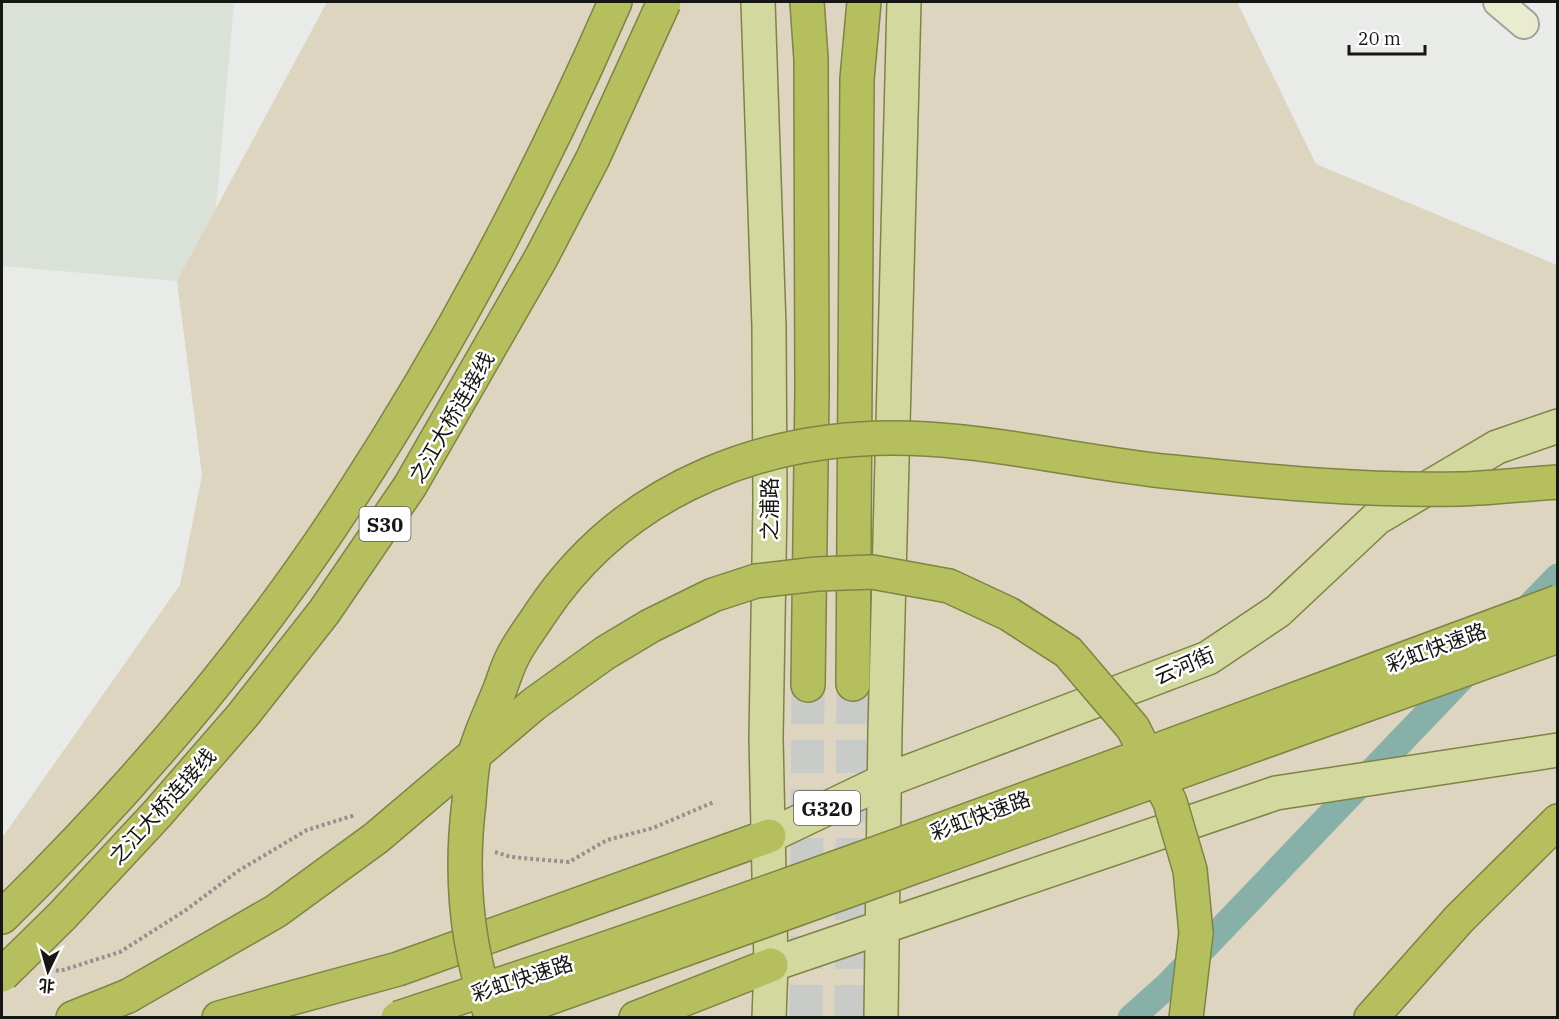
<svg xmlns="http://www.w3.org/2000/svg" width="1559" height="1019" viewBox="0 0 1559 1019" font-family="'IBM Plex Serif','Noto Sans SC',serif">
<style>
.built{fill:#dae1d7}
.green{fill:#ddd5bf}
.lines{fill:none;stroke-linecap:round;stroke-linejoin:round}
.canal{stroke:#87b1a8;stroke-width:27}
.highway-tunnel{stroke:#c9cbc8;stroke-width:33;stroke-dasharray:33 16;stroke-linecap:butt}
.secondary-casing{stroke:#a0a29f;stroke-width:32}
.primary-casing{stroke:#7e8444;stroke-width:36}
.highway-casing{stroke:#7e8444;stroke-width:36}
.path{stroke:#919290;stroke-width:4;stroke-dasharray:3 3;stroke-linecap:butt}
.secondary{stroke:#e9eccf;stroke-width:28}
.primary{stroke:#d3d99e;stroke-width:33}
.highway{stroke:#b6bf5e;stroke-width:33}
.highway-bridge-casing{stroke:#7e8444;stroke-width:36;stroke-linecap:butt}
.highway-bridge{stroke:#b6bf5e;stroke-width:33}
.labels{text-anchor:middle;dominant-baseline:central;stroke-width:5;stroke-linejoin:round;paint-order:stroke}
.shield{fill:#fff;stroke:#5c5c5b;stroke-width:1.5}
.shield-label{font-size:20px;font-weight:bold;fill:#161615}
.street-label{font-size:21px;fill:#161615;stroke:#fff}
</style>
<rect width="100%" height="100%" fill="#e9ebe8"/>
<!-- built -->
<path class="built" d="M2,2H234L216,209L203,237L177,281L2,266Z"/>
<!-- green -->
<path class="green" d="M327,2H1237L1316,164L1557,265V1017L2,1018V838L180,585L202,475L177,281Z"/>
<g class="lines">
<!-- canal -->
<g class="canal">
<path d="M1521,615L1558,577"/>
<path d="M1131,1018L1168,985L1470,669"/>
</g>
<!-- highway-tunnel -->
<g class="highway-tunnel">
<path d="M806,1018L808,685"/>
<path d="M851,1018L853,684"/>
</g>
<defs>
<path id="secondary" d="M1498,2L1524,24"/>
<g id="primary">
<path d="M758,2L769,327L770,503L766,738L771,965L769,1018"/>
<path d="M769,836L884,781L1208,658L1278,611L1377,518L1497,447L1558,426"/>
<path d="M771,965L1276,793L1558,750"/>
<path d="M881,1018L885,730L904,2"/>
</g>
<g id="highway">
<path d="M807,2L811,59L812,390L808,685"/>
<path d="M853,684L857,79L864,2"/>
<path d="M2,917C130,792 252,649 350,498C453,340 540,174 615,2"/>
<path d="M73,1018L128,996"/>
<path d="M219,1018L398,969L769,836"/>
<path d="M636,1018L771,965"/>
<path d="M1186,1018L1196,933"/>
<path d="M1371,1018L1459,919L1558,821"/>
</g>
</defs>
<!-- secondary casing -->
<use href="#secondary" class="secondary-casing"/>
<!-- primary casing -->
<use href="#primary" class="primary-casing"/>
<!-- highway casing -->
<use href="#highway" class="highway-casing"/>
<!-- path -->
<g class="path">
<path d="M495,852L511,857L569,862L607,840L653,828L714,802"/>
<path d="M50,969L60,971L120,952L186,910L238,871L307,830L355,815"/>
</g>
<!-- secondary -->
<use href="#secondary" class="secondary"/>
<!-- primary -->
<use href="#primary" class="primary"/>
<!-- highway -->
<use href="#highway" class="highway"/>
<defs>
<g id="highway-bridge">
<path d="M2,975L62,916L157,814L243,715L324,612L410,486L541,258L593,158L664,2"/>
<path d="M128,996L276,911L376,838L534,704L605,653L650,626L713,595L756,581L817,574L872,572L949,586L1009,614L1068,652L1133,728L1170,802L1190,870L1196,933"/>
<path d="M398,1018C789,891 1172,744 1558,602"/>
<path d="M492,1018C466,948 460,875 469,802C470,788 471,772 474,757C479,736 490,714 498,694C503,682 506,670 512,658C519,643 531,628 540,614C626,484 774,430 927,439C1010,444 1091,464 1173,472C1268,482 1364,491 1460,489C1492,488 1525,484 1558,482"/>
<path d="M493,1018L1558,636"/>
</g>
</defs>
<!-- highway-bridge casing -->
<use href="#highway-bridge" class="highway-bridge-casing"/>
<!-- highway-bridge -->
<use href="#highway-bridge" class="highway-bridge"/>
</g>
<g class="labels">
<!-- shield labels -->
<g class="shield">
<rect x="359.5" y="507" width="51" height="34" rx="4.5"/>
<rect x="794" y="791" width="66" height="34" rx="4.5"/>
</g>
<g class="shield-label">
<text x="385" y="524">S30</text>
<text x="827" y="808">G320</text>
</g>
<!-- street labels -->
<g class="street-label">
<text transform="translate(451 417) rotate(-60)">之江大桥连接线</text>
<text transform="translate(769 509) rotate(-90)">之浦路</text>
<text transform="translate(1436 647) rotate(-20)">彩虹快速路</text>
<text transform="translate(1184 665) rotate(-23)">云河街</text>
<text transform="translate(162 806) rotate(-48)">之江大桥连接线</text>
<text transform="translate(980 815) rotate(-20)">彩虹快速路</text>
<text transform="translate(522 978) rotate(-18)">彩虹快速路</text>
</g>
</g>
<!-- border -->
<rect width="1559" height="1019" fill="none" stroke="#161615" stroke-width="6"/>
<!-- north arrow -->
<g transform="translate(48 971) rotate(185)" stroke="#ffffff" stroke-width="4.5" paint-order="stroke">
<path d="M0-4.5L10 22L0 15L-10 22Z" fill="#161615"/>
<text y="-9" font-size="16" font-weight="bold" text-anchor="middle" fill="#161615">北</text>
</g>
<!-- scale -->
<path d="M1349 45v9h76v-9" fill="none" stroke="#161615" stroke-width="3"/>
<text x="1358" y="45" font-size="18" fill="#161615" stroke="#ffffff" stroke-width="4.5" paint-order="stroke">20 m</text>
</svg>
